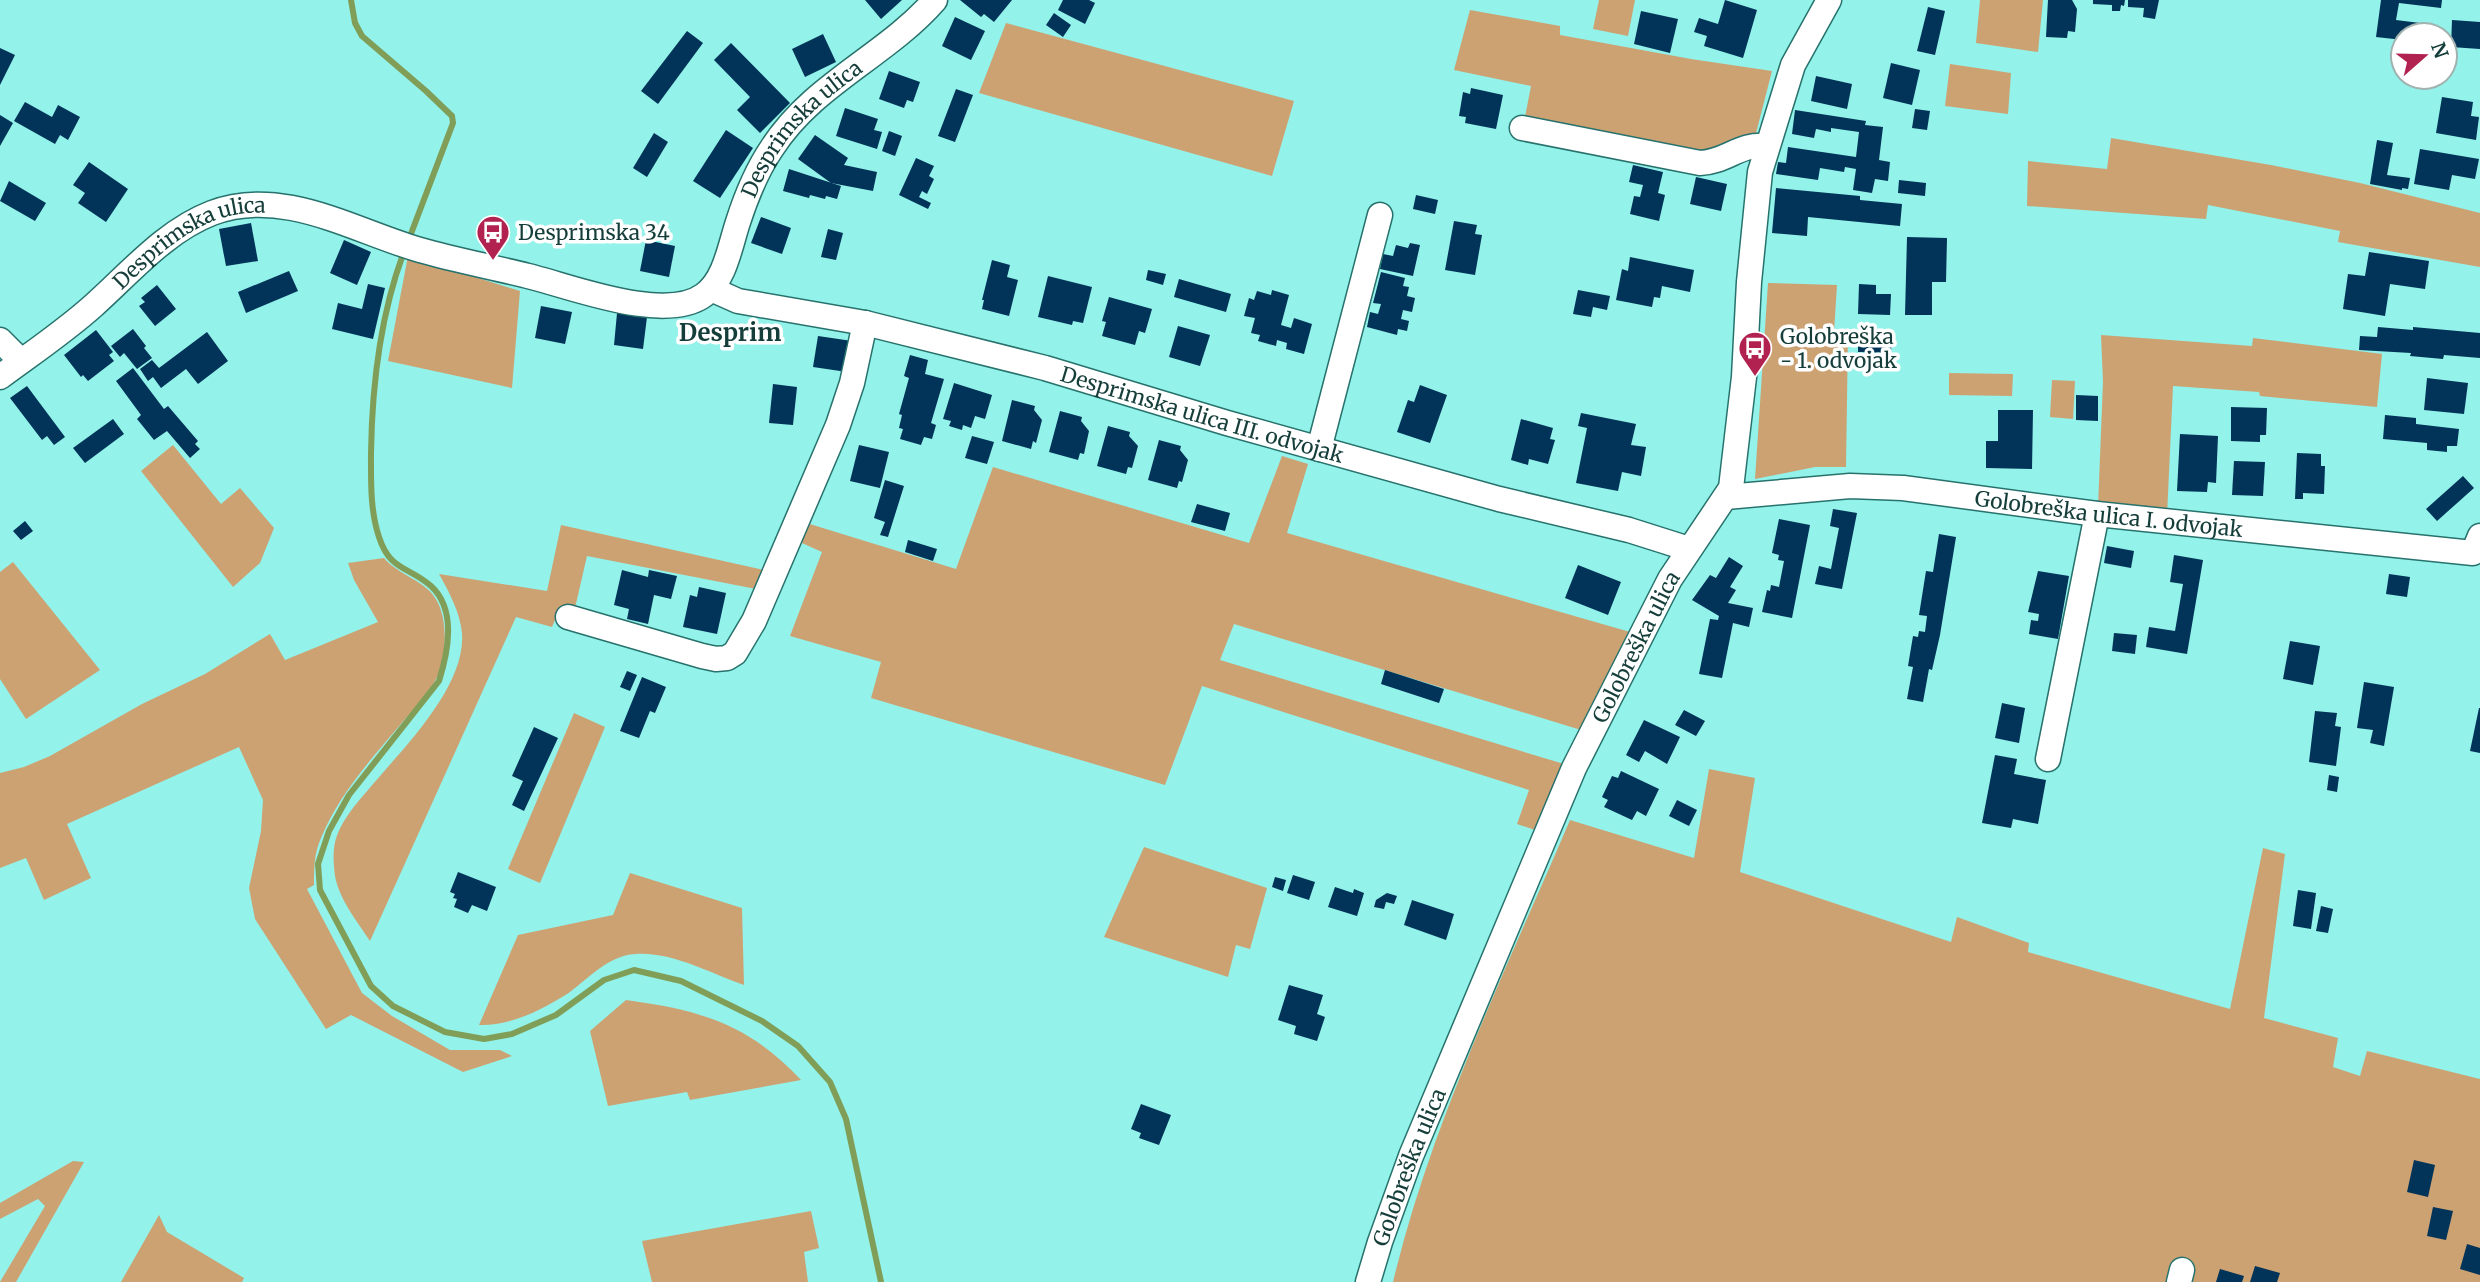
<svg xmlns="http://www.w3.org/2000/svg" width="2480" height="1282" viewBox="0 0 2480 1282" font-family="Merriweather,serif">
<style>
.green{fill:#cda273}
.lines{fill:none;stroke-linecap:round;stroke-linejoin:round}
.stream{stroke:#809e58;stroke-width:6}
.building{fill:#023358}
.minor-casing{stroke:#27726c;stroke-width:27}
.minor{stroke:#fff;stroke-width:24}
.labels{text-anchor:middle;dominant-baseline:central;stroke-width:7;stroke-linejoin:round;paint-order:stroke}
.street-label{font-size:21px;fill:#153e3a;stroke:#fff}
.poi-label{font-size:21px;fill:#153e3a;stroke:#fff;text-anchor:start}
.quarter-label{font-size:24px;font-weight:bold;fill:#153e3a;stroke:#fff}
</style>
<rect width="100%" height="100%" fill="#93f2e9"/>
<!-- green -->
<g class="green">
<path d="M1599,0H1635L1628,36L1593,29Z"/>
<path d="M1980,0H2043L2038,52L1976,43Z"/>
<path d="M1470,10L1560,26V35L1691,59L1772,71L1754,141L1716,158L1524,122L1531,86L1454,70Z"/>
<path d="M1006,23L1294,101L1272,176L979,93Z"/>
<path d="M1950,64L2011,73L2008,114L1945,106Z"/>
<path d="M2111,138L2271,165L2360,183L2480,213V267L2338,242L2340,231L2208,205L2206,219L2027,206L2028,161L2107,169Z"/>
<path d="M408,256L520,291L512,388L388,361Z"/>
<path d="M1768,283L1837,285L1834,332L1848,333L1846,467H1815L1755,479Z"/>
<path d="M2101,335L2252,346L2253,338L2382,354L2377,407L2260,396L2259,392L2173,386L2167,516L2098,507L2103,382Z"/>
<path d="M1949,373L2013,374L2012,396L1949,395Z"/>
<path d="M2052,380L2075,381L2073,419L2050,417Z"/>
<path d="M173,445L221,504L240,488L274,528L260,563L233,587L141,471Z"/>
<path d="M1282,456L1308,464L1287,533L1630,632L1581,730L1234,624L1220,660L1564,764L1535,830L1517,824L1529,790L1202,686L1165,785L871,698L881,662L790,636L822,552L793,539L800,521L956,569L993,467L1249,543Z"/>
<path d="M561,525L764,570L756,589L587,556L575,608L561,606L552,627L516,617L370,941C357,921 339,899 335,876C334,868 333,857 334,849C336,827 354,806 368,790C401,750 466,688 462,633C460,612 449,592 439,574L547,591Z"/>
<path d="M384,558C399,576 426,580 437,601C448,621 447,658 436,679C428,696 412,710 400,725C371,759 338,796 321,838C314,853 314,869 314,885L307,889L362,993L392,1016L450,1050H500L512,1056L463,1072L351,1015L326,1029L255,919L249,888L261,831L263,800L239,747L67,824L91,878L44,900L26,858L0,868V773L24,767L50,756L142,704L205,674L270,634L285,660L378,622L354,580L348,563Z"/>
<path d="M13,562L100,670L26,719L0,679V572Z"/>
<path d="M574,713L605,727L540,883L508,869Z"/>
<path d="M1709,769L1755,778L1740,872L1951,942L1957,917L2029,943L2028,952L2230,1009L2263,848L2285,854L2264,1018L2338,1038L2333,1067L2360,1076L2367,1051L2480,1079V1282H1393C1431,1123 1506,970 1570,820L1694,858Z"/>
<path d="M1144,847L1267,888L1250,949L1236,945L1228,977L1104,937Z"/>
<path d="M630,873L742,908L744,985C710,973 671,951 635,954C608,956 590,977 570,992C544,1009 511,1026 479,1025L518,935L613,915Z"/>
<path d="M626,1000C700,1010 749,1024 801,1080L690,1100L687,1092L608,1106L590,1031Z"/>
<path d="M73,1161L84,1162L16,1282H0L45,1206L38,1199L0,1219V1203Z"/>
<path d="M811,1211L819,1248L804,1252L808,1282H652L642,1241Z"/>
<path d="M159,1215L167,1232L244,1278L242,1282H121Z"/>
</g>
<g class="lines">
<!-- stream -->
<g class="stream">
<path d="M351,0L355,23L362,36L426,91L452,116L453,123L409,239"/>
<path d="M405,249C380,314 372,384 371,453C371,481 370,510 379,537C390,571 408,566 431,586C457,610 448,652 439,681L349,795L329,831L318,864L320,890L371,986L393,1006L445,1032L484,1039L512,1034L556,1015L604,980L634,970L681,981L762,1021L798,1046L830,1082L846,1119L881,1282"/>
</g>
</g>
<!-- building -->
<g class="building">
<path d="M865,0H902L881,19Z"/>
<path d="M960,0H1012L994,22L984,14L981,17Z"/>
<path d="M1063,0H1089L1095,3L1085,24L1058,10Z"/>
<path d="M1725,0L1757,10L1743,58L1704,46L1707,36L1694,32L1699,18L1718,24Z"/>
<path d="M2048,0H2072L2077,9L2075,32L2068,31L2067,38L2046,37Z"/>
<path d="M2093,0H2125L2124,6L2121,5L2120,11H2112V5L2093,4Z"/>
<path d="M2128,0H2159L2155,19L2143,17L2144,8L2128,7Z"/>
<path d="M2381,0H2442L2441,8L2399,3L2396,20L2420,23L2419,35H2403V40L2376,37Z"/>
<path d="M1928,7L1945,11L1935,55L1917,51Z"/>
<path d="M1641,11L1678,19L1670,53L1634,44Z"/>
<path d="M1054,13L1071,25L1063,37L1046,25Z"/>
<path d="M955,17L985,31L971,60L942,46Z"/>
<path d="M2452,20L2480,22V49L2451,47Z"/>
<path d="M687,31L703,43L658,104L641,91Z"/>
<path d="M823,34L836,62L805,77L792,49Z"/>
<path d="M731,43L790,103L760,133L737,110L750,97L714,60Z"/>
<path d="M0,48L15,55L0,85Z"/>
<path d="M1891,63L1920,70L1912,105L1883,98Z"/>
<path d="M889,71L920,82L913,102L907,100L904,108L879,99Z"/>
<path d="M1816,76L1852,84L1847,109L1811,101Z"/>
<path d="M1471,88L1503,95L1496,129L1465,123L1466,117L1459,116L1463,92L1470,94Z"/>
<path d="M956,89L973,95L955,142L938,136Z"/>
<path d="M2442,97L2473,102L2471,116L2479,117L2476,140L2436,133Z"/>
<path d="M25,102L52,117L58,105L80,117L68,140L60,135L55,144L14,121Z"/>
<path d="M845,108L878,119L874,130L882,132L877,149L836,136Z"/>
<path d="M1915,109L1930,111L1927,130L1912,128Z"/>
<path d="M1795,110L1866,121L1865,125L1883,127L1879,160L1890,162L1888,181L1875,179L1872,193L1853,190L1856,169L1845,167L1844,172L1820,168L1818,180L1776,174L1778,162L1786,163L1788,147L1856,157L1859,132L1831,128V132L1816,129L1814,138L1792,134Z"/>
<path d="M0,115L13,123L0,146Z"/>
<path d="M726,130L753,148L720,198L693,181Z"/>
<path d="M889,131L902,136L895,156L882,151Z"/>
<path d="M654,133L668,142L647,177L633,168Z"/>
<path d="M815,135L848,158L844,165L877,172L873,191L831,183L798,159Z"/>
<path d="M2377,140L2393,143L2387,175L2410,178L2408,189L2402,188V190L2370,184Z"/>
<path d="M2420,149L2479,159L2475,179L2452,175L2449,190L2414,184Z"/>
<path d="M916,158L934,166L929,176L934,179L927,194L922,191L919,197L931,203L928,209L899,195Z"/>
<path d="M89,162L128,189L106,222L78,203L85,193L73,185Z"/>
<path d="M1633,165L1663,172L1658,193L1665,195L1659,221L1630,214L1634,196L1640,197L1643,185L1629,182Z"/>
<path d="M789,169L841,186L837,199L826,196L825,199L810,195L809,198L783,191Z"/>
<path d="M1696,177L1727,184L1721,211L1690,204Z"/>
<path d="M1899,180L1926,183L1925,196L1898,193Z"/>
<path d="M9,181L46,203L35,221L0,201Z"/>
<path d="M1776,188L1860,196V200L1902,204L1900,226L1808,217L1807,236L1772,233Z"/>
<path d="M1416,195L1438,200L1435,214L1413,209Z"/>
<path d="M761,217L791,228L782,254L751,243Z"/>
<path d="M1454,221L1477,225L1475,234L1482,235L1475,275L1445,270Z"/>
<path d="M251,223L258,261L226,266L219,229Z"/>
<path d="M828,229L843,233L836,260L821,257Z"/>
<path d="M1907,237L1947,238L1946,282H1932V315H1905Z"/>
<path d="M344,240L371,252L357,285L330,273Z"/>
<path d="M646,240L675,246L669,277L640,271Z"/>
<path d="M1410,243L1420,245L1413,276L1380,269L1383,254L1393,256L1396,245L1408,248Z"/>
<path d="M2369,252L2429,261L2425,289L2390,284L2385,316L2343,309L2348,274L2365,276Z"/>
<path d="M1630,257L1694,270L1690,292L1662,286L1660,298L1654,297L1652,307L1616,300L1622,269L1628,271Z"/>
<path d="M992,260L1010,265L1007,277L1018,280L1009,316L982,309L984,300H982Z"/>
<path d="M1148,270L1166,274L1163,285L1146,280Z"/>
<path d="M289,271L298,291L246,313L238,292Z"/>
<path d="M1381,272L1405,278L1403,286L1409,287L1407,296L1415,298L1412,312L1403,310L1401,319L1409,321L1407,331L1398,329L1397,335L1367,327L1370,312L1378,314L1381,304L1373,303Z"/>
<path d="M1048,276L1092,287L1083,323L1073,321L1072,325L1038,317Z"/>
<path d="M1179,279L1231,294L1226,312L1174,297Z"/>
<path d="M368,284L385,288L373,339L332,329L338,303L362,309Z"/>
<path d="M1859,284L1876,285V294H1891L1890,315L1858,314Z"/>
<path d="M157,285L176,309L155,326L139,306L145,302L141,298Z"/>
<path d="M1272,290L1289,295L1281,325L1291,328L1294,318L1312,324L1304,354L1286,349L1287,343L1277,340L1276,346L1258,341L1260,335L1251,333L1255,318L1244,316L1249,298L1254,300L1257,291L1271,295Z"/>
<path d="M1578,290L1610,296L1607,310L1593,307L1591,317L1573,314Z"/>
<path d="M1109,297L1152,309L1145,333L1139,331L1135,345L1102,336L1106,322L1102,321Z"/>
<path d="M541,306L572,312L565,344L535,338Z"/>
<path d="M617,313L647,317L643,349L614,345Z"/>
<path d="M1178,326L1210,335L1200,366L1169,357Z"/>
<path d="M2378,327L2413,330V327L2480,333V358L2444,355L2443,359L2410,356L2411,353L2359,350L2360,336L2377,337Z"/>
<path d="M133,329L146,346L144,348L152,358L137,369L124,353L120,357L111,346Z"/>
<path d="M96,330L113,352L109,355L114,361L88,381L83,375L81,377L64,355Z"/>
<path d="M207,332L228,361L198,384L186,369L161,388L153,377L148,381L140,369L152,360L159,368Z"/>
<path d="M1858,334L1892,335L1891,353L1858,352Z"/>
<path d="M818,336L852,341L847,372L813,367Z"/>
<path d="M910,355L928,360L925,374L944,379L931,423L936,425L932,439L924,437L921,445L900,439L903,429L899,428L902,415L899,414L909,378L904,376Z"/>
<path d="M133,368L164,409L168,406L198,441L195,444L200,449L190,458L167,431L154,440L137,419L141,415L116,381Z"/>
<path d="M2427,378L2468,383L2464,414L2424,410Z"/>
<path d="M954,383L992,395L985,419L975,416L971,428L963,425L962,430L949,426L951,421L943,419Z"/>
<path d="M773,384L797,387L793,425L769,423Z"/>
<path d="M1420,385L1447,395L1430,443L1397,432L1408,400L1414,402Z"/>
<path d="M27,386L65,437L54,445L47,436L42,440L10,398Z"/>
<path d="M2076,395L2098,396V421L2076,420Z"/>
<path d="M1012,400L1035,406L1034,410L1042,420L1036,443L1033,441L1031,449L1002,441Z"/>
<path d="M2231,407L2267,408L2266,435H2260V442L2231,441Z"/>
<path d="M1998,410H2033L2032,469L1986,468V441H1998Z"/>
<path d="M1060,411L1082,417L1081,421L1089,431L1084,454L1080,453L1078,460L1049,452Z"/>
<path d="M1581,413L1636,424L1631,445L1646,447L1641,476L1622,472L1618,491L1576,483L1587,428L1578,426Z"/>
<path d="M2385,415L2416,418V424L2459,429L2457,446H2447V452L2427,450V443L2383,439Z"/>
<path d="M113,419L124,434L85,463L73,448Z"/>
<path d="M1521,419L1553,428L1550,439L1555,440L1548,464L1529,459L1528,465L1511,460Z"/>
<path d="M1108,426L1130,432L1129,436L1138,446L1132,468L1128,467L1126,474L1097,466Z"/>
<path d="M2180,434L2218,436L2216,483L2208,482L2207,492L2177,491Z"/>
<path d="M972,436L994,442L987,464L965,458Z"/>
<path d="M1159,440L1181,446L1180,450L1188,460L1182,482L1179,481L1177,488L1148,480Z"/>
<path d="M859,445L889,452L880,488L850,481Z"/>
<path d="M2297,453L2321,454V466H2325L2324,494L2303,493V499H2295Z"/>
<path d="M2234,461L2265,462L2263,496L2232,495Z"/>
<path d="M2463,476L2474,488L2437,521L2426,509Z"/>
<path d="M885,480L904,486L888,537L880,535L885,522L874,518Z"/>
<path d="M1197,504L1230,513L1225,531L1191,522Z"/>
<path d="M1833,509L1857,513L1842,589L1815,584L1819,566L1831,569L1839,528L1830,526Z"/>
<path d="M1779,519L1810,525L1792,618L1762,612L1767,590L1770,591L1771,585L1779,587L1784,561L1778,560L1779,555L1772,553Z"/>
<path d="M25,521L33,531L21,540L13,531Z"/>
<path d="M1939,534L1956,537L1940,635L1932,670L1929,669L1923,702L1907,699L1913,667L1908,666L1913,636L1918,637L1919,631L1925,632L1927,616L1919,615L1926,571L1933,572Z"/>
<path d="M908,540L937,549L933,561L905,552Z"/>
<path d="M2107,546L2134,551L2131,568L2104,563Z"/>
<path d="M2174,555L2203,560L2187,654L2146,647L2149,627L2175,631L2183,584L2170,582Z"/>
<path d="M1729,557L1743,566L1730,587L1736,590L1728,603L1753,608L1749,627L1733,623L1722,678L1699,674L1710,619L1718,620L1719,616L1692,600L1710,575L1716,578Z"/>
<path d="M1578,565L1621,582L1608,615L1565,598Z"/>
<path d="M622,570L648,577L649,570L677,576L671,599L654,595L648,624L627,619L629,609L614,605Z"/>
<path d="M2038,571L2069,576L2058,639L2029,634L2031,620L2038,621L2039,614L2028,612Z"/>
<path d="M2389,574L2410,577L2407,597L2386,594Z"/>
<path d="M699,587L726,593L717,634L683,627L690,595L697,597Z"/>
<path d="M2114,633L2137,635L2135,654L2112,651Z"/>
<path d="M2290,641L2320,646L2313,685L2283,679Z"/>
<path d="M1385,670L1444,689L1439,703L1381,684Z"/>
<path d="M627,671L637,675L630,691L620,687Z"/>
<path d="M642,677L666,687L655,713L650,711L639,738L620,731Z"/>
<path d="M2364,682L2394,687L2384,746L2370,743L2373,730L2357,728Z"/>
<path d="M2002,703L2025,708L2019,743L1995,738Z"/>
<path d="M2479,708H2480V753L2470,751Z"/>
<path d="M1684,710L1705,721L1696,736L1675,725Z"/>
<path d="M2315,711L2337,713L2335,726L2341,727L2336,766L2309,762Z"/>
<path d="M1644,720L1680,737L1667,764L1645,751L1639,762L1626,755Z"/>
<path d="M534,727L558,738L524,811L512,805L523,781L512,776Z"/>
<path d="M1995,755L2017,759L2014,774L2046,780L2038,824L2013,819L2011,828L1982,823Z"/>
<path d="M1621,771L1659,789L1646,816L1637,811L1632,820L1604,807L1608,800L1602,797L1612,776L1618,778Z"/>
<path d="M2329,775L2339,777L2337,792L2327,790Z"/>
<path d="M1677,800L1697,810L1689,826L1669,816Z"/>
<path d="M458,872L496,887L487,911L472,905L468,913L454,907L457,899L453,898L455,894L450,892Z"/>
<path d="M1293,875L1315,882L1309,900L1287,893Z"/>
<path d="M1275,877L1286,880L1283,891L1272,887Z"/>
<path d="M1335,887L1353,893L1354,889L1364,893L1357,916L1328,907Z"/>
<path d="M2298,890L2316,893L2311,929L2293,926Z"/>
<path d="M1387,893L1397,896L1394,904L1386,902L1384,909L1374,907L1376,900Z"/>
<path d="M1412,900L1454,914L1446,940L1404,925Z"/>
<path d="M2321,906L2333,909L2328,933L2316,931Z"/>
<path d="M1289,985L1323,995L1317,1014L1325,1017L1317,1041L1294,1034L1296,1026L1278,1020Z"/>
<path d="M1141,1104L1171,1115L1159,1145L1139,1138L1141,1133L1131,1129Z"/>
<path d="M2414,1160L2435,1165L2428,1197L2407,1192Z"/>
<path d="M2433,1207L2453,1211L2446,1240L2427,1236Z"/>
<path d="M2467,1244L2480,1248V1275L2460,1269Z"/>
<path d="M2255,1266L2280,1273L2277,1282H2250Z"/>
<path d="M2220,1269L2244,1276L2242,1282H2216Z"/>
</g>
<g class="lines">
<defs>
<g id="minor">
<path d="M1522,128L1700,163C1727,162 1739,143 1767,146"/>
<path id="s1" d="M711,289L738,301L865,323L1045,368L1227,423L1499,499L1629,530L1689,549"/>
<path d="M0,340L21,361"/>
<path id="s2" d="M0,377C31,354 64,332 93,306C129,274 165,231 212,213C282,186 354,231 420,250C455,260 492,267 528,276C570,286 665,324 704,295C725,280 730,246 738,222C746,197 757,170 772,148C813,84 886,56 935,0"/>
<path d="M1319,449L1380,215"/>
<path id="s3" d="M1726,497L1850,486L1903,488L2097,514L2473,553L2480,536"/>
<path d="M568,617L702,656L716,659L727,658L735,653L754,621L838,425L852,383L865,323"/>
<path d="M2048,759L2097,514"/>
<path id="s4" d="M1368,1282L1380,1242L1411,1156L1574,768L1670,579L1731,488L1744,377L1749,282L1760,172L1793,65L1829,0"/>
<path d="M2179,1282L2182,1270"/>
</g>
</defs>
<!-- minor casing -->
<use href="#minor" class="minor-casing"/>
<!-- minor -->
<use href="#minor" class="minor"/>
</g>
<!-- icons -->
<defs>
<symbol id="bus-pin" viewBox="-11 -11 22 30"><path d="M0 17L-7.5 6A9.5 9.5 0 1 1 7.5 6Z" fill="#b22251" stroke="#fff"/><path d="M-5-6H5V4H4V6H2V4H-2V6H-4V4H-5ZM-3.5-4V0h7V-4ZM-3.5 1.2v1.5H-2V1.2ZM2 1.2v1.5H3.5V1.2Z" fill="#fff"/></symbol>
</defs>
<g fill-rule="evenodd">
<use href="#bus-pin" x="474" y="213" width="38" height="52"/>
<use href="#bus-pin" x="1736" y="329" width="38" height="52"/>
</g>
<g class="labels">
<!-- street labels -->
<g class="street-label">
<text stroke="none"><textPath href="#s2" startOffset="975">Desprimska ulica</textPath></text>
<text stroke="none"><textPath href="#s2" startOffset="236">Desprimska ulica</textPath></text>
<text stroke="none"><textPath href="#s1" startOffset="508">Desprimska ulica III. odvojak</textPath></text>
<text stroke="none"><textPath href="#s3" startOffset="385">Golobreška ulica I. odvojak</textPath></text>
<text stroke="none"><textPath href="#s4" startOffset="690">Golobreška ulica</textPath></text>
<text stroke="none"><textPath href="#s4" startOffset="122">Golobreška ulica</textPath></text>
</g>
<!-- poi labels -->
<g class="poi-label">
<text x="518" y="232">Desprimska 34</text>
<text x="1780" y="336">Golobreška<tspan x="1780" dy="24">- 1. odvojak</tspan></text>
</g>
<!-- quarter labels -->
<g class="quarter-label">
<text x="730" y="332">Desprim</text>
</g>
</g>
<!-- north arrow -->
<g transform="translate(2424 56) rotate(70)"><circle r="33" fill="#ffffff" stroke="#a1b2b0" stroke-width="2"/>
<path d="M0-5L12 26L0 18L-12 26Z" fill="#b22251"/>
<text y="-10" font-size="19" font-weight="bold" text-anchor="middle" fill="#153e3a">N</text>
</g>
</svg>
